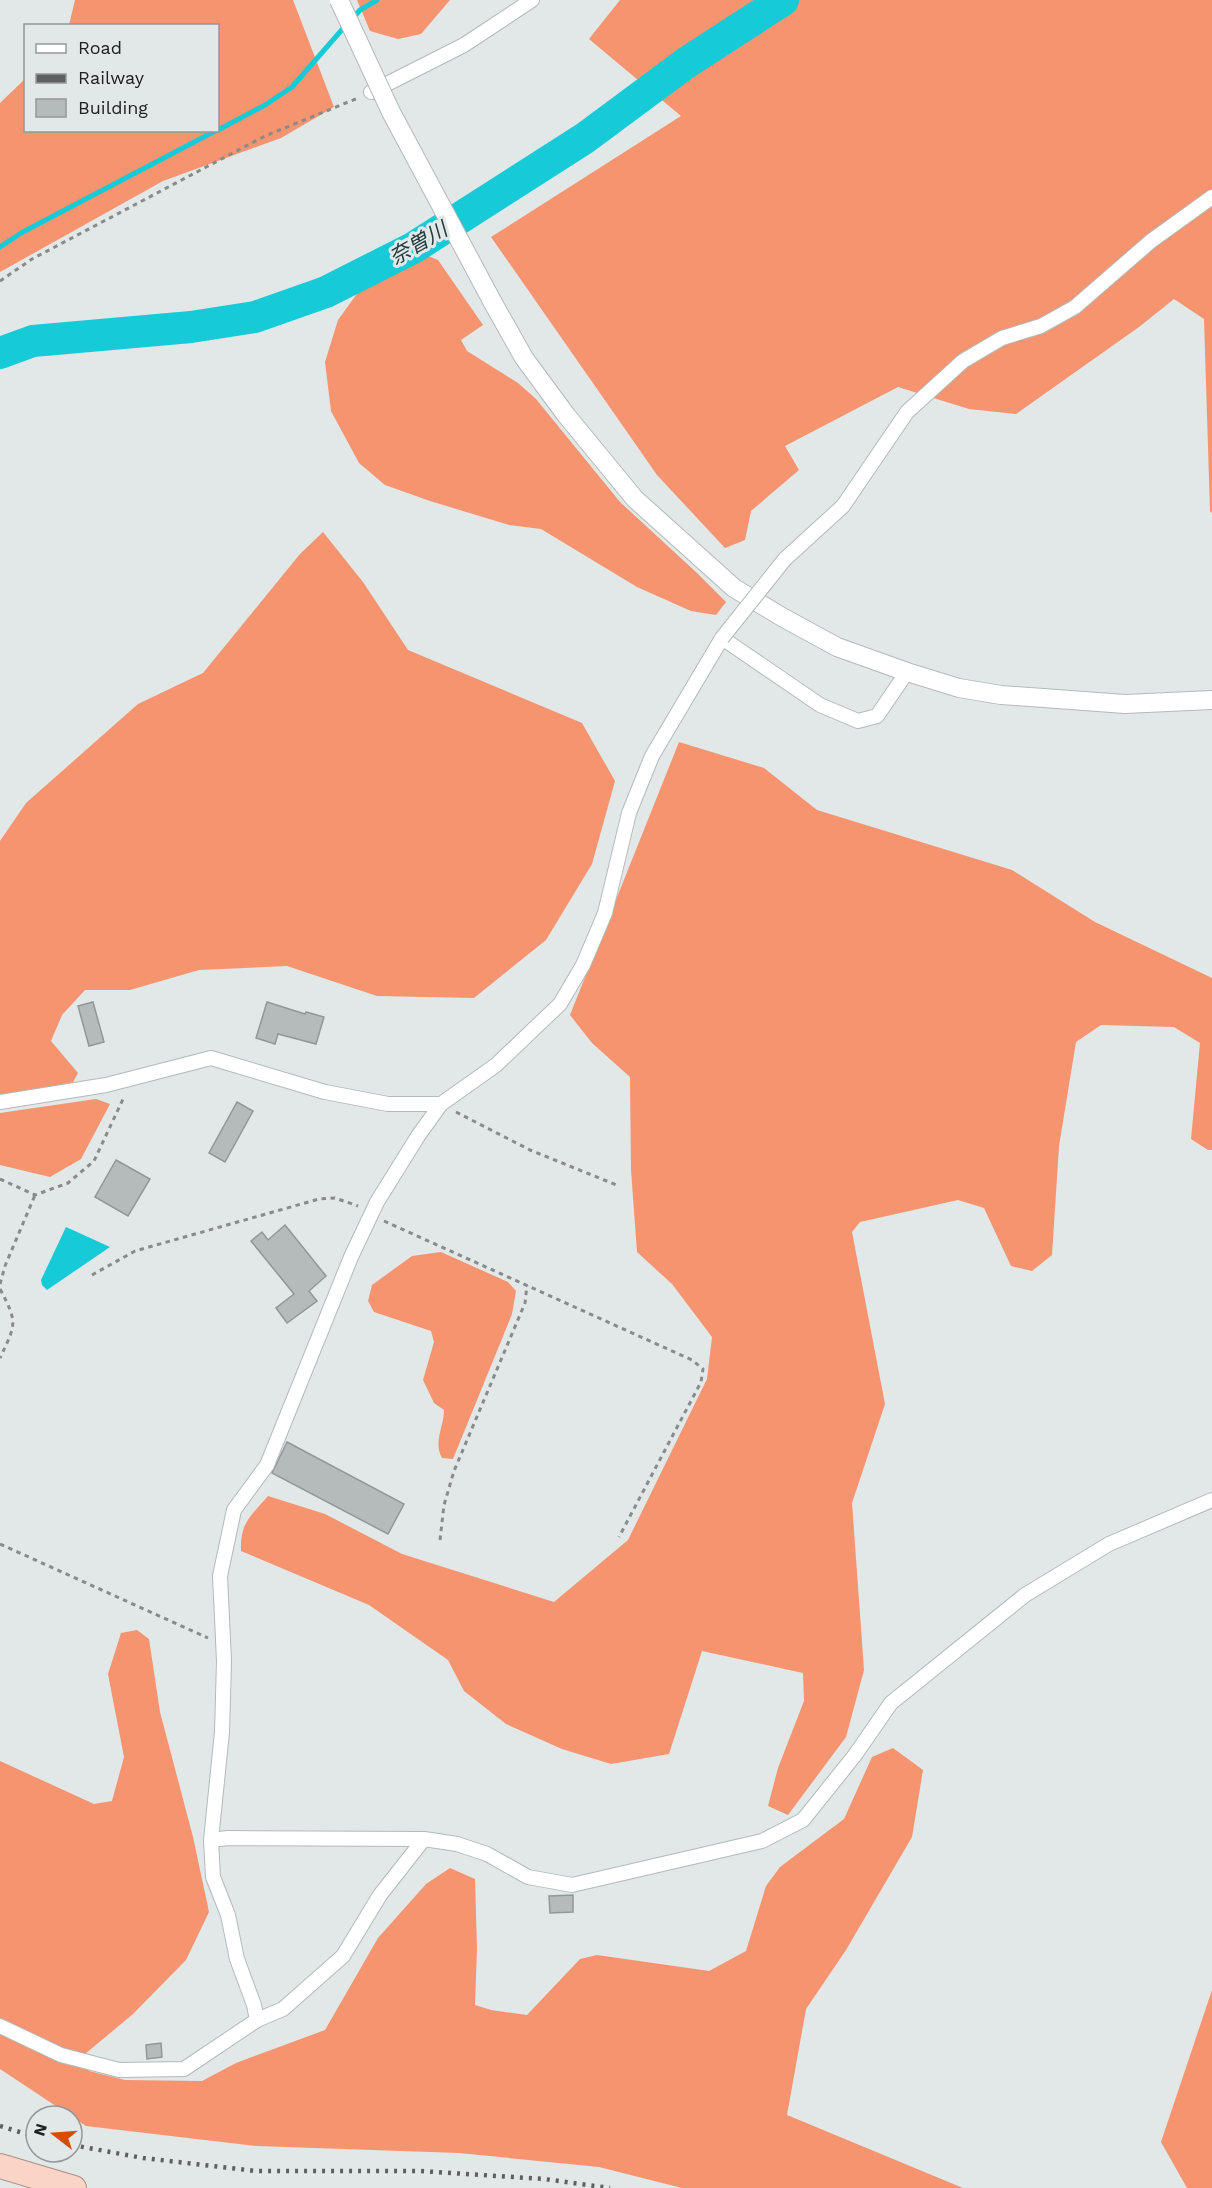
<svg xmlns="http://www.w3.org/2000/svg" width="1212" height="2188" viewBox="0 0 1212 2188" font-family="'Work Sans','Noto Sans JP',sans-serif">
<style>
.forest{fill:#f5946f}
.water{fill:#16cad7}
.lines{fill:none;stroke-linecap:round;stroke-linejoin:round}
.stream{stroke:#16cad7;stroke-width:5}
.river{stroke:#16cad7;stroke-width:32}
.building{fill:#b5babb;stroke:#929797;stroke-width:1.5}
.minor-casing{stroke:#b4b9ba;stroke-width:16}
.tertiary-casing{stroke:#b4b9ba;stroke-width:20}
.trunk-casing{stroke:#ad8f83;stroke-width:26}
.path{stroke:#878b8c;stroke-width:3;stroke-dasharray:4.5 4.5;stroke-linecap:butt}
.minor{stroke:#fff;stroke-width:14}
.tertiary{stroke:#fff;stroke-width:18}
.trunk{stroke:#fad4c6;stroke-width:24}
.rail{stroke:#5d6061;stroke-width:4.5;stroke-dasharray:3 6;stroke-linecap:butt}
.minor-bridge-casing{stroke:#b4b9ba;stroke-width:16;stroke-linecap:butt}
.tertiary-bridge-casing{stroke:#b4b9ba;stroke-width:20;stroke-linecap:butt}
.minor-bridge{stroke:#fff;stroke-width:14}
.tertiary-bridge{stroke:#fff;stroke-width:18}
.labels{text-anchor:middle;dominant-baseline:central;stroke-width:6;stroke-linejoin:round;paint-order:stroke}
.water-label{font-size:21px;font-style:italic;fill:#223b3d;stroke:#e2e7e8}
</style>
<rect width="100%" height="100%" fill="#e2e7e8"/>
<!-- forest -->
<g class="forest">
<path d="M75,0H293L334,107L281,138L163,181L0,272V103L25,79L26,130H218V26L69,25Z"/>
<path d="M357,0H450L421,34L398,39L370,31Z"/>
<path d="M620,0H1212V513L1210,511L1204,319L1174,299L1139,327L1016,414L969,409L898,387L785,446L799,470L751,511L745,540L725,548L657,475L491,237L681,116L589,39Z"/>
<path d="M426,255L438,260L483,325L461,340L467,351L518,383L536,399L620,502L697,573L726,602L716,615L691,611L637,587L541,529L509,525L430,501L385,485L359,463L331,411L325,362L338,320L364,284Z"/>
<path d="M323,532L363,582L408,650L582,723L615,781L592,864L546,940L474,998L377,996L287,966L199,970L130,990H85L62,1015L51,1041L78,1073L71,1086L0,1095V841L26,803L138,704L203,673L300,554Z"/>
<path d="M679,742L764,768L817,810L1012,870L1095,922L1212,978V1150H1208L1191,1139L1200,1043L1174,1027L1101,1025L1076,1042L1059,1146L1052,1255L1032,1271L1011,1266L984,1208L958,1200L860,1222L852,1232L885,1404L852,1503L864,1670L846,1737L788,1815L768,1806L778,1768L804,1701L803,1673L702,1651L669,1754L611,1764L562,1749L506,1724L464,1691L448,1660L369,1605L241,1551C240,1523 250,1517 268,1496L325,1514L402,1554L554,1602L628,1540L707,1379L712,1337L672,1284L637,1252L631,1170L630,1077L592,1043L570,1015Z"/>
<path d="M96,1099L110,1104L81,1159L50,1177L0,1165V1113Z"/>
<path d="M441,1252L508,1282L516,1291L512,1314L453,1459L442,1458C433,1442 444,1427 444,1410L434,1403L423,1380L434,1342L431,1331L374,1312L368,1301L372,1285L412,1256Z"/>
<path d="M137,1630L149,1639L160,1712L193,1837L209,1912L186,1960L133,2014L85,2054L89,2071L125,2080L202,2081L236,2063L325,2030L378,1938L426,1884L450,1868L475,1879L477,1949L475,2005L491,2010L527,2015L580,1959L597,1955L709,1971L746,1951L766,1886L780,1867L844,1819L872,1757L893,1748L923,1770L912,1837L846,1950L806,2009L787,2115L963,2188H682L599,2167L459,2153L257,2146L86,2126L0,2069V1761L94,1804L112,1801L124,1757L108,1674L121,1633Z"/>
<path d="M1212,1990V2188H1187L1161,2142Z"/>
</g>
<!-- water -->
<path class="water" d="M66,1227L110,1247L47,1290L42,1285L41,1280Z"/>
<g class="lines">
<!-- stream -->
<g class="stream">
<path d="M353,18L360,10L377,0"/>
<path d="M218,130L265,105L292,87L346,25"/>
<path d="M0,247L21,233L217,130"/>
</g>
<!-- river -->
<path class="river" d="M0,353L33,341L191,327L255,317L326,292L413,248L585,138L686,63L783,0"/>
</g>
<!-- building -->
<g class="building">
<path d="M93,1002L104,1042L89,1046L78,1006Z"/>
<path d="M267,1002L305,1014L306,1012L324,1017L316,1044L278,1034L275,1044L256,1038Z"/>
<path d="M237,1102L253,1111L225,1162L209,1153Z"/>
<path d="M116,1160L150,1179L128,1216L95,1197Z"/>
<path d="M285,1225L326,1276L309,1291L317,1301L287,1323L276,1308L294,1294L251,1241L262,1232L268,1240Z"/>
<path d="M287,1442L404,1504L388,1534L272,1473Z"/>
<path d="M573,1895V1912L550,1913L549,1896Z"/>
<path d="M161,2043L162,2057L147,2059L146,2045Z"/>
</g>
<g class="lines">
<defs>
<g id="minor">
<path d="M371,92L464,45L532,0"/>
<path d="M785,559L843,506L907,412L963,361L1002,338L1041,326L1075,307L1151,241L1212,197"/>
<path d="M0,1102L106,1085L211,1058L325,1092L388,1104H441"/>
<path d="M211,1840L228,1838L424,1839L457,1844L487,1854L528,1877L572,1885L762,1841L803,1820L855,1755L891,1703L1025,1595L1109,1544L1212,1500"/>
<path d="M257,2020L254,2005L237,1959L228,1915L213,1877L211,1840L222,1732L224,1661L220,1576L234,1510L267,1465L351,1257L377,1202L418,1136L441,1104L496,1065L560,1004L583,965L605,913L629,813L652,756L722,638L820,705L858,721L877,716L907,672"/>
<path d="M0,2026L61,2055L119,2070L184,2069L257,2020L283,2009L343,1956L380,1895L424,1839"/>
</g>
<path id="tertiary" d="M492,301L524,358L566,415L635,499L734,588L782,617L837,647L907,672L959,688L1001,695L1125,704L1212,700"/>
<path id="trunk" d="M0,2166L74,2188"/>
</defs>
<!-- minor casing -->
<use href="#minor" class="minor-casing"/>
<!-- tertiary casing -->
<use href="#tertiary" class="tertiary-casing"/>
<!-- trunk casing -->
<use href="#trunk" class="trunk-casing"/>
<!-- path -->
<g class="path">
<path d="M0,281L32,259L265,136L358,98"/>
<path d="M456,1112L530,1150L619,1186"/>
<path d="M0,1179L35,1195L68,1183L94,1161L124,1097"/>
<path d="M384,1221L692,1360L703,1369L701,1382L619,1537"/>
<path d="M92,1275L135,1251L319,1199L335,1198L358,1206"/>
<path d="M0,1284L5,1266L35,1195"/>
<path d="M0,1289C18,1323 16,1324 0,1358"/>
<path d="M440,1540L444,1505L454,1471L525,1303L527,1285"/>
<path d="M0,1544L208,1638"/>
</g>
<!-- minor -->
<use href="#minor" class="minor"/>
<!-- tertiary -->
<use href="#tertiary" class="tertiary"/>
<!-- trunk -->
<use href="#trunk" class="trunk"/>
<!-- rail -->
<g class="rail">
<path d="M0,2126L36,2137"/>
<path d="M72,2145L143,2158L256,2171H420L544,2179L610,2188"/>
</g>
<defs>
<path id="minor-bridge" d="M722,638L785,559"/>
<path id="tertiary-bridge" d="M339,0L391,112L492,301"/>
</defs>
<!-- minor-bridge casing -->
<use href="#minor-bridge" class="minor-bridge-casing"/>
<!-- tertiary-bridge casing -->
<use href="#tertiary-bridge" class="tertiary-bridge-casing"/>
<!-- minor-bridge -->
<use href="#minor-bridge" class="minor-bridge"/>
<!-- tertiary-bridge -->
<use href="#tertiary-bridge" class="tertiary-bridge"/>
</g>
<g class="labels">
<!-- water labels -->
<g class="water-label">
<text transform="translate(418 243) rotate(-30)">奈曽川</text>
</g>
</g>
<!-- legend -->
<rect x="24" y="24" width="195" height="108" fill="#e2e7e8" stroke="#949899" stroke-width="1.5"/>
<rect x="36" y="44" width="30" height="9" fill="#ffffff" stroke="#949899" stroke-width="1.5"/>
<text x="78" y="54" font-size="18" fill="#202222">Road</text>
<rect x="36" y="74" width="30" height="9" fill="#5d6061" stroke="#949899" stroke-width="1.5"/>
<text x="78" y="84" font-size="18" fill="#202222">Railway</text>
<rect x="36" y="99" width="30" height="18" fill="#b5babb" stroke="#949899" stroke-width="1.5"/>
<text x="78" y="114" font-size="18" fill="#202222">Building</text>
<!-- north arrow -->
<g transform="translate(54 2134) rotate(287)"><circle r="28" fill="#e2e7e8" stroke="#949899" stroke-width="1.5"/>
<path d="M0-4.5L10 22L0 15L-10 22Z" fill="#d34f06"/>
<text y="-9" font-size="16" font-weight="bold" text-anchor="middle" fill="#202222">N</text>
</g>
</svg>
